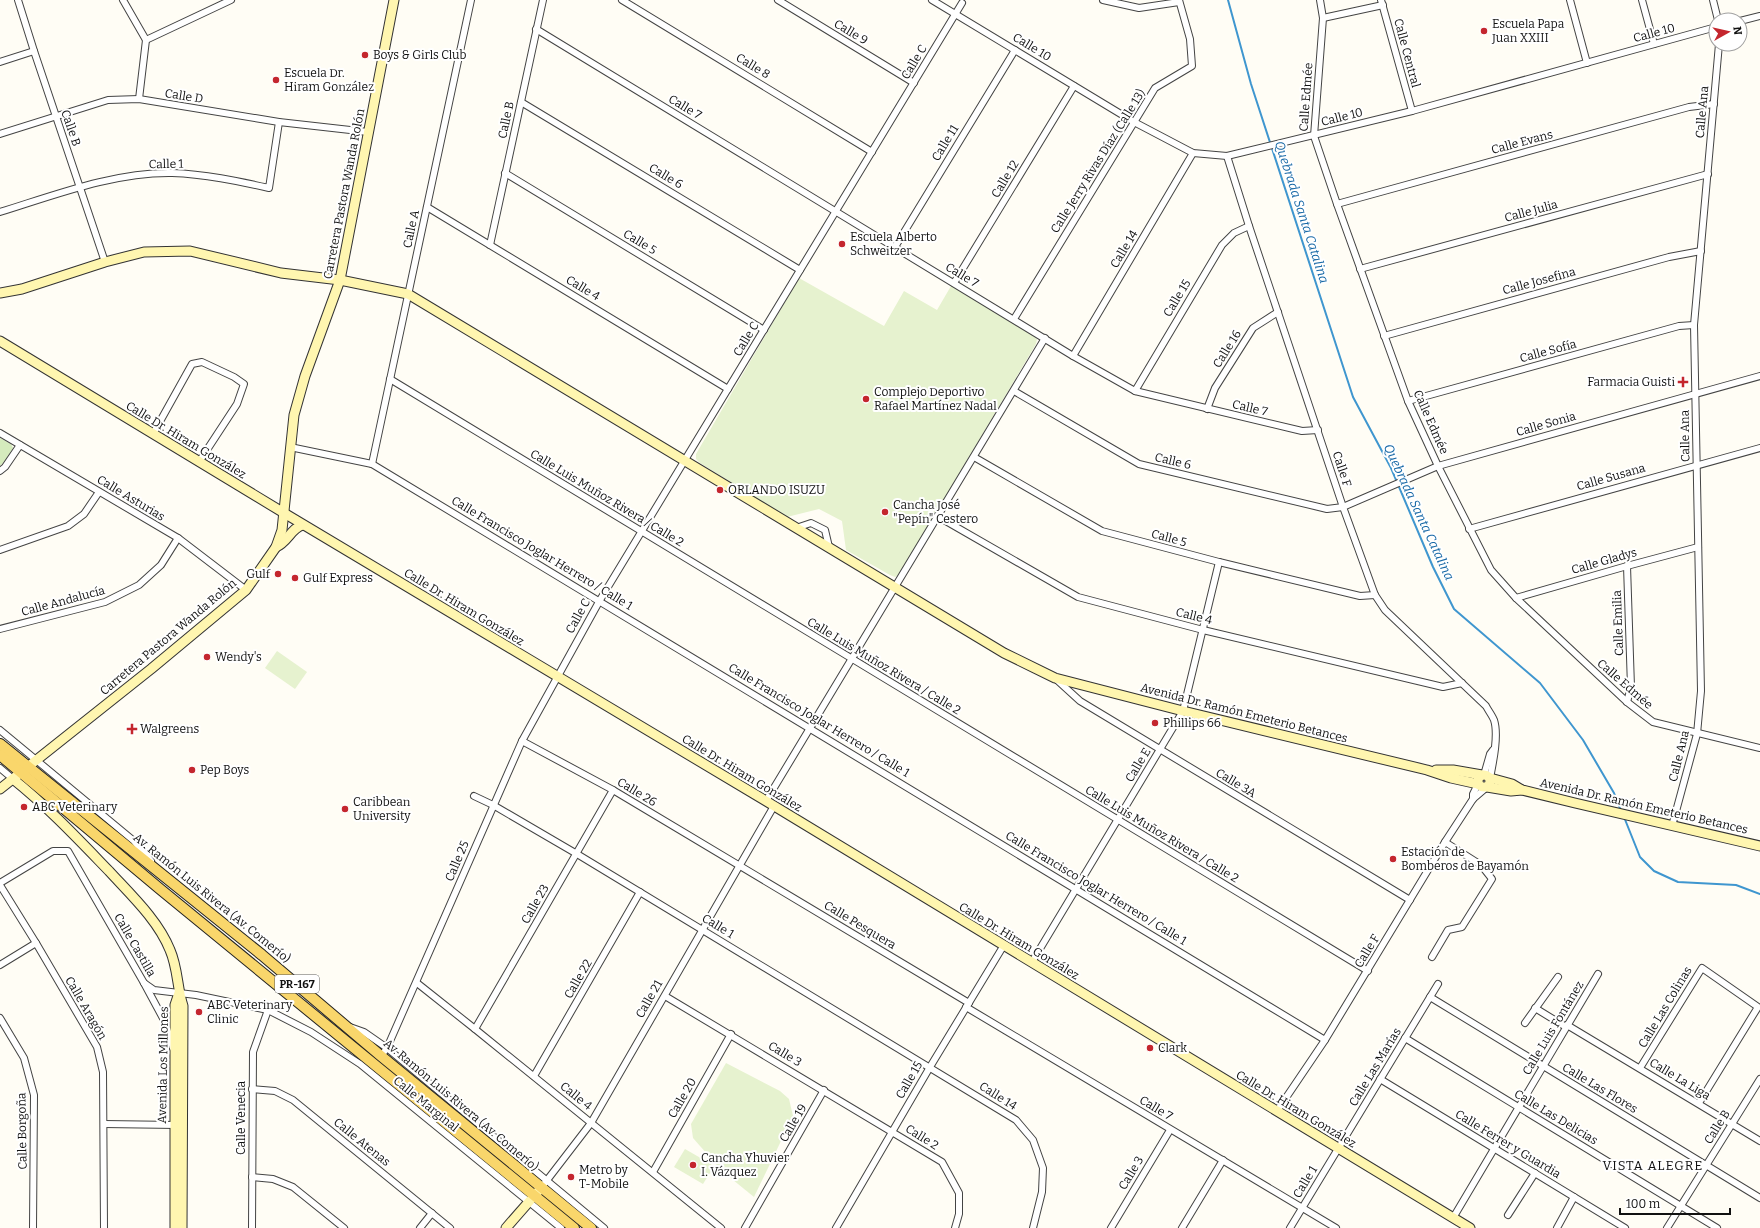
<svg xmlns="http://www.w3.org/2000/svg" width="1760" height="1228" viewBox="0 0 1760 1228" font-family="Bitter,serif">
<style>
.green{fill:#d5ebbd}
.pitch{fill:#e6f2cf}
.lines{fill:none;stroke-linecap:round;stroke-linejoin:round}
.stream{stroke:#3f96cf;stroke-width:2}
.street-casing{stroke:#444;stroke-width:8}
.secondary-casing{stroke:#333;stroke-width:11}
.primary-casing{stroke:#222;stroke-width:12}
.street{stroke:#fff;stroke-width:6}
.secondary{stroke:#fff6b0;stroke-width:9}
.primary{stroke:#f9d66b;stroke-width:10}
.poi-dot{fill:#c4262e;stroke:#fff;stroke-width:1.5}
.labels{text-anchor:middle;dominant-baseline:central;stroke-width:4;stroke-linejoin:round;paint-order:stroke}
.shield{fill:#fff;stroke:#585858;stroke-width:1}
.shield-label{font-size:11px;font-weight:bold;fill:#111}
.poi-label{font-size:12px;fill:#111;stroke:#fff;text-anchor:start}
.street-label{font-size:12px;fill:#111;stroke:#fff}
.water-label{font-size:13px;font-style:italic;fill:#1768a6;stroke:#fff}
.neighbourhood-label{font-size:13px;letter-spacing:1px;fill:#111;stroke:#fff}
</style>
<rect width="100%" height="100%" fill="#fffdf5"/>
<!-- green -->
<path class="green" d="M0,438L11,444L13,448L6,460L0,466Z"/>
<!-- pitch -->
<g class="pitch">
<path d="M799,278L884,326L904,291L937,310L951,286L1032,335L1037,339L1036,344L899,575L895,577L890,575L846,550L842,521L819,509L787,517L700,463L696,459V454Z"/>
<path d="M277,651L307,672L295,689L265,668Z"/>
<path d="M726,1063L780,1091L789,1099L793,1116L754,1197L722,1171L693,1138L691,1124Z"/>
<path d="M685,1149L711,1164L713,1168L703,1184L674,1167Z"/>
</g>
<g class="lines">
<!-- stream -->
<g class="stream">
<path d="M1228,0L1251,84L1353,397L1391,468L1433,567L1454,609L1540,683L1583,740L1614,793L1621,811"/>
<path d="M1624,817L1640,857L1654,871L1678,882L1736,885L1760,894"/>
</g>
<defs>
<g id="street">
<path d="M18,0L34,51L105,262"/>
<path d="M123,0L146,40"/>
<path d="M622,0L872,152"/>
<path d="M778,0L914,83"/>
<path d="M932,0L1134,122L1193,153L1227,156L1412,111L1716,27"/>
<path d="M1103,0L1139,8L1179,2"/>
<path d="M1320,0L1323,18L1314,136L1337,204L1408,401L1438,466L1491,570L1516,598L1627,702L1653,722L1760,748"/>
<path d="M1381,0L1412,111"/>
<path d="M1570,0L1587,63"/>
<path d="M1642,0L1654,44"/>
<path d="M1713,0L1718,20"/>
<path d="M1323,18L1383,5"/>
<path d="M1740,21L1760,16"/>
<path d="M536,29L1073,356L1135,391L1302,431L1318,430"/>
<path d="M146,40L231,0"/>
<path d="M0,62L34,51"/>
<path d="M139,99L146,40"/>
<path d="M521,102L800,270"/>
<path d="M0,134L108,100L139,99L279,122L368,132"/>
<path d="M1227,156L1249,226L1343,507L1375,595L1385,610L1486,706C1488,710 1492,715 1494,720C1499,735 1493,763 1490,778"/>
<path d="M505,173L764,330"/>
<path d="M1337,204L1689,107L1714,104"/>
<path d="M427,207L728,389"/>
<path d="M0,212C55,195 114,172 172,173C205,174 237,181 269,188L279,122"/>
<path d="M490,245L543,0"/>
<path d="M895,247L1015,50"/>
<path d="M1360,269L1708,174"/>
<path d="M954,283L1074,86"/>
<path d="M1014,319L1155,88L1192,66L1190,39L1179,0"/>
<path d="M1384,336L1669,257L1701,251"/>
<path d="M1073,356L1193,153"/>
<path d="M390,379L1368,971"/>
<path d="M1014,391L1139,464L1327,509L1343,507L1438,466L1760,376"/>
<path d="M1135,391L1222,245L1234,233L1249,226"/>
<path d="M1408,401L1679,326L1694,325"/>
<path d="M1207,409L1215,388L1253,328L1278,312"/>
<path d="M0,433L178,538L246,590"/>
<path d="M153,434L192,364L202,362L234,377L244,384L237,404L199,462"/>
<path d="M290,447L372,464L1325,1040"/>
<path d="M974,457L1102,531L1219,562L1360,596L1375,595"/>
<path d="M372,464L471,0"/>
<path d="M0,471L5,467L20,445"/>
<path d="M937,516L1078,597L1203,630L1443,687L1462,683"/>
<path d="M796,528L811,523L825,530L829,547"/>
<path d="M1469,529L1760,448"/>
<path d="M0,550L68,526L84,514L99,492"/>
<path d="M1516,598L1627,566L1698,547"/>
<path d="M0,629L105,602L139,585L161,565L178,538"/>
<path d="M1057,680L1080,701L1410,900"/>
<path d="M1627,702L1631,687L1627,566"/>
<path d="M0,730L134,841L151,861"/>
<path d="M522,741L613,790L969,1003"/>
<path d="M0,768L13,779"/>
<path d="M1484,775L1490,754L1493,750"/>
<path d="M474,796L493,805L577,854L1016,1120L1033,1140L1043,1168L1042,1192L1033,1228"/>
<path d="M1473,799V794L1478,784"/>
<path d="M766,801L1045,338"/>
<path d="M1672,826L1697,734L1701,691L1694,325L1719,44"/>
<path d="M0,883L53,851H68L144,983L165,1022L173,1048"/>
<path d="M0,885L36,943L97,1047L103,1072L104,1228"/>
<path d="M1432,957L1448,930L1462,927L1492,879L1481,865L1445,842"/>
<path d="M1032,962L1183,711L1219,562"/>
<path d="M0,965L36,943"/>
<path d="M144,983L154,990L196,995L268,1010L311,1032L360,1064L561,1228"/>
<path d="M417,983L475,1029L721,1228"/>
<path d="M665,996L942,1162L959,1193V1214L955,1228"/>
<path d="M1430,997L1760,1198"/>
<path d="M966,1007L1336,1228"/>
<path d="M1535,1008L1566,1027"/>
<path d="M0,1018L24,1058L34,1095L33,1228"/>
<path d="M1525,1023L1558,977"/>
<path d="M1567,1025L1760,1141"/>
<path d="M350,1027L364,1032L387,1048L604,1228"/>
<path d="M475,1029L613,790"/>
<path d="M1405,1038L1717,1228"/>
<path d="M381,1056L387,1048L522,741L600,600L962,3"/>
<path d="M1640,1068L1702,968L1758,1007L1699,1103"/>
<path d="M534,1076L640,892"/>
<path d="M1380,1079L1625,1228"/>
<path d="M252,1089L275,1091L293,1100L450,1228"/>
<path d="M1277,1111L1325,1040L1445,842L1473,799L1487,787"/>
<path d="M104,1124L177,1125"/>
<path d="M653,1172L731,1034"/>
<path d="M252,1177L273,1179L293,1187L344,1228"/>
<path d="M541,1188L591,1123L774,806"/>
<path d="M1508,1215L1535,1173"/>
<path d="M1453,1218L1598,974"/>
<path d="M252,1228L253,1052L268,1010"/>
<path d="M420,1228L432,1213"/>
<path d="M745,1228L824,1090"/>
<path d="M836,1228L930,1067L1004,945"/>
<path d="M1111,1228L1170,1130"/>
<path d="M1182,1228L1223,1160"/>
<path d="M1290,1228L1438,984"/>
<path d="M1557,1228L1574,1197"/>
<path d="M1667,1228L1760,1079"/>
</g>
<g id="secondary">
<path d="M0,293L22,289L105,262L144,252L190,251L281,273L340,280L408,294L1004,653L1055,678L1183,711L1427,770L1451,778L1478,784"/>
<path d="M0,341L284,513L766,801L1470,1228"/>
<path d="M276,547C288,542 291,528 303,525"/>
<path d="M1436,770H1453L1482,775"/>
<circle cx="1484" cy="781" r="6"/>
<path d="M1490,778L1512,784L1522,790L1575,803L1760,846"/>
<path d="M13,779C48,807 78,839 109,871C131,895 158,920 170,950C178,968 177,988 183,1006L182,1228"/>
<path d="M1487,787L1511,791L1522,790"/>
<path d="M0,789L151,669L246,590L276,547L282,530L294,415L305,376L340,280L394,0"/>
<path d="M175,1228V1005L179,993"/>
<path d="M506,1228L541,1188"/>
</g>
<g id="primary">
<path d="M0,744L262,955L381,1056L591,1228"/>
<path d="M0,755L160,889L574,1228"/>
</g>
</defs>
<!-- street casing -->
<use href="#street" class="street-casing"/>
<!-- secondary casing -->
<use href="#secondary" class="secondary-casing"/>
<!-- primary casing -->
<use href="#primary" class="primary-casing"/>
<!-- street -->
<use href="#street" class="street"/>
<!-- secondary -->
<use href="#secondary" class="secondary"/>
<!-- primary -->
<use href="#primary" class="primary"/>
</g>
<!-- markers -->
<g class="poi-dot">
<circle cx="1484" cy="31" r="4"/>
<circle cx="365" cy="55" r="4"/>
<circle cx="276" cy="80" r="4"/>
<circle cx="842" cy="244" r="4"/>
<path d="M1681 376h4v4h4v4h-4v4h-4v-4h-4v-4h4z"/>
<circle cx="866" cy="399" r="4"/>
<circle cx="720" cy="490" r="4"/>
<circle cx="885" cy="512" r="4"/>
<circle cx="278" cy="574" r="4"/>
<circle cx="295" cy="578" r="4"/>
<circle cx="207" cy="657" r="4"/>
<circle cx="1155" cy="723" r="4"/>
<path d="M130 723h4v4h4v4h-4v4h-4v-4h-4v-4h4z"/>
<circle cx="192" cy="770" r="4"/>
<circle cx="24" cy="807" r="4"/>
<circle cx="345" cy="809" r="4"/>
<circle cx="1393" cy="859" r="4"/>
<circle cx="199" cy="1012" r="4"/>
<circle cx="1150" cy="1048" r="4"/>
<circle cx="693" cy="1165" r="4"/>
<circle cx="571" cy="1177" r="4"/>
</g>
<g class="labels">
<!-- shield labels -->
<rect class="shield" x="275" y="975" width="44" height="18" rx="3"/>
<g class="shield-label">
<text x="297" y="984">PR-167</text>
</g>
<!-- poi labels -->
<g class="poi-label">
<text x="1492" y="24">Escuela Papa<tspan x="1492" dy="14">Juan XXIII</tspan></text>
<text x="373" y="55">Boys &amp; Girls Club</text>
<text x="284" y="73">Escuela Dr.<tspan x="284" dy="14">Hiram González</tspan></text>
<text x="850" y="237">Escuela Alberto<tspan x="850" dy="14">Schweitzer</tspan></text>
<text x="1675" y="382" text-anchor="end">Farmacia Guisti</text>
<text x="874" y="392">Complejo Deportivo<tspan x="874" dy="14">Rafael Martínez Nadal</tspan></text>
<text x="728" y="490">ORLANDO ISUZU</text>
<text x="893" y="505">Cancha José<tspan x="893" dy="14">"Pepín" Cestero</tspan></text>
<text x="270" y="574" text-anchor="end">Gulf</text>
<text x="303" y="578">Gulf Express</text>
<text x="215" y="657">Wendy's</text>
<text x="1163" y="723">Phillips 66</text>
<text x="140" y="729">Walgreens</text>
<text x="200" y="770">Pep Boys</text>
<text x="353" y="802">Caribbean<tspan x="353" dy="14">University</tspan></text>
<text x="32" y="807">ABC Veterinary</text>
<text x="1401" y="852">Estación de<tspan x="1401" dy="14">Bomberos de Bayamón</tspan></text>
<text x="207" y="1005">ABC Veterinary<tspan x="207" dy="14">Clinic</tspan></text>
<text x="1158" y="1048">Clark</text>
<text x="701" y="1158">Cancha Yhuvier<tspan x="701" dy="14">I. Vázquez</tspan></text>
<text x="579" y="1170">Metro by<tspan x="579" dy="14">T-Mobile</tspan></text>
</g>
<!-- street labels -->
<g class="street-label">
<text transform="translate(851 32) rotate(31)">Calle 9</text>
<text transform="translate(1654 33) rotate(-15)">Calle 10</text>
<text transform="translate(1032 47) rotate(31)">Calle 10</text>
<text transform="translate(1407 53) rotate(75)">Calle Central</text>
<text transform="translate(914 62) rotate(-59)">Calle C</text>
<text transform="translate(753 66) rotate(31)">Calle 8</text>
<text transform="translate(184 96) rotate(9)">Calle D</text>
<text transform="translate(1306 97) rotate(-86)">Calle Edmée</text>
<text transform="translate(685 107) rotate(31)">Calle 7</text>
<text transform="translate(1702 112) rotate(-85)">Calle Ana</text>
<text transform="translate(1342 117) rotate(-14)">Calle 10</text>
<text transform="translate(506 120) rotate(-78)">Calle B</text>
<text transform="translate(71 128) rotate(71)">Calle B</text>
<text transform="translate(1522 142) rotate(-15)">Calle Evans</text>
<text transform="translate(945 143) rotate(-59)">Calle 11</text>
<text transform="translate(1098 161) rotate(-58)">Calle Jerry Rivas Díaz (Calle 13)</text>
<text transform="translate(166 164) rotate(-1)">Calle 1</text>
<text transform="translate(666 176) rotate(31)">Calle 6</text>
<text transform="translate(1005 179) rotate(-59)">Calle 12</text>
<text transform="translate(344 194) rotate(-79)">Carretera Pastora Wanda Rolón</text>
<text transform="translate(1531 211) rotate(-15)">Calle Julia</text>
<text transform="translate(411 229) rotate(-78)">Calle A</text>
<text transform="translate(640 242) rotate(31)">Calle 5</text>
<text transform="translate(1124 249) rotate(-59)">Calle 14</text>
<text transform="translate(962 275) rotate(31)">Calle 7</text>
<text transform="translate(1539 281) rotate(-15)">Calle Josefina</text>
<text transform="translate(583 288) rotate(31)">Calle 4</text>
<text transform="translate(1177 298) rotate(-59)">Calle 15</text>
<text transform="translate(746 339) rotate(-59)">Calle C</text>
<text transform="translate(1227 349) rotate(-58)">Calle 16</text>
<text transform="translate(1548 351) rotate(-15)">Calle Sofía</text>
<text transform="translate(1250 408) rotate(13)">Calle 7</text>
<text transform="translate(1431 422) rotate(66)">Calle Edmée</text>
<text transform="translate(1546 424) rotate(-16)">Calle Sonia</text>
<text transform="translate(1685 436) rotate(-91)">Calle Ana</text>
<text transform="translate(186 440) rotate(31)">Calle Dr. Hiram González</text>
<text transform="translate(1173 461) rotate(13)">Calle 6</text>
<text transform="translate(1342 469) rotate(72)">Calle F</text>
<text transform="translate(1611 477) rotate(-16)">Calle Susana</text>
<text transform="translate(131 498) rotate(31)">Calle Asturias</text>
<text transform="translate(607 498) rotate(31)">Calle Luis Muñoz Rivera / Calle 2</text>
<text transform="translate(1169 538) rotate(15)">Calle 5</text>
<text transform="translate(542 553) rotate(31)">Calle Francisco Joglar Herrero / Calle 1</text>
<text transform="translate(1604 561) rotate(-16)">Calle Gladys</text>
<text transform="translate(63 601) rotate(-15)">Calle Andalucía</text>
<text transform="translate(464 607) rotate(31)">Calle Dr. Hiram González</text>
<text transform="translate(578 616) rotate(-61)">Calle C</text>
<text transform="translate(1194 616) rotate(14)">Calle 4</text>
<text transform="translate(1618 623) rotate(-92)">Calle Emilia</text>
<text transform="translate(168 637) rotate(-40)">Carretera Pastora Wanda Rolón</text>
<text transform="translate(884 666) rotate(31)">Calle Luis Muñoz Rivera / Calle 2</text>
<text transform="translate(1625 684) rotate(41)">Calle Edmée</text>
<text transform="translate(1244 713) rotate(14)">Avenida Dr. Ramón Emeterio Betances</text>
<text transform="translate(819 720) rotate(31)">Calle Francisco Joglar Herrero / Calle 1</text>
<text transform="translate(1679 756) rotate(-76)">Calle Ana</text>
<text transform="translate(1138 765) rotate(-59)">Calle E</text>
<text transform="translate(742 773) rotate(31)">Calle Dr. Hiram González</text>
<text transform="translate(1236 783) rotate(31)">Calle 3A</text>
<text transform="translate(637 792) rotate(31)">Calle 26</text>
<text transform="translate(1644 806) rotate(13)">Avenida Dr. Ramón Emeterio Betances</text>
<text transform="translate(1162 834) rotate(31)">Calle Luis Muñoz Rivera / Calle 2</text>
<text transform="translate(457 861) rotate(-67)">Calle 25</text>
<text transform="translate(1096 888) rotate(31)">Calle Francisco Joglar Herrero / Calle 1</text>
<text transform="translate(212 898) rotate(39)">Av. Ramón Luis Rivera (Av. Comerío)</text>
<text transform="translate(535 904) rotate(-60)">Calle 23</text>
<text transform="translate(860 925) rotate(31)">Calle Pesquera</text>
<text transform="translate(718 926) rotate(31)">Calle 1</text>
<text transform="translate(1019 941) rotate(31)">Calle Dr. Hiram González</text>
<text transform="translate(135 945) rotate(60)">Calle Castilla</text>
<text transform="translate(1367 951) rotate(-59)">Calle F</text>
<text transform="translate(578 979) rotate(-60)">Calle 22</text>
<text transform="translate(649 999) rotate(-60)">Calle 21</text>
<text transform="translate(1665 1007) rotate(-59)">Calle Las Colinas</text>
<text transform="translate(86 1008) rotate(60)">Calle Aragón</text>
<text transform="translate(1553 1028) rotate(-59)">Calle Luis Fontánez</text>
<text transform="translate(785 1054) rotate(31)">Calle 3</text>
<text transform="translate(163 1065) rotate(-89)">Avenida Los Millones</text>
<text transform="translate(1375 1067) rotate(-59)">Calle Las Marías</text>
<text transform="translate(1680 1079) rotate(31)">Calle La Liga</text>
<text transform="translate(909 1080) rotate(-60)">Calle 15</text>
<text transform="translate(1600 1088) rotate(31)">Calle Las Flores</text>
<text transform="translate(576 1096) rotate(39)">Calle 4</text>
<text transform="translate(998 1096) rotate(32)">Calle 14</text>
<text transform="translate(682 1098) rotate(-60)">Calle 20</text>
<text transform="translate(426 1104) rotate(39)">Calle Marginal</text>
<text transform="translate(461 1105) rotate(40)">Av. Ramón Luis Rivera (Av. Comerío)</text>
<text transform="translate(1156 1108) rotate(31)">Calle 7</text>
<text transform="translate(1296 1109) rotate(31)">Calle Dr. Hiram González</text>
<text transform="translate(1556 1117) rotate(31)">Calle Las Delicias</text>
<text transform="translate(241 1118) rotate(-90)">Calle Venecia</text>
<text transform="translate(793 1123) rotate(-60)">Calle 19</text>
<text transform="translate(1717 1127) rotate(-58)">Calle B</text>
<text transform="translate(22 1131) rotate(-91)">Calle Borgoña</text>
<text transform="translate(922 1137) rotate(32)">Calle 2</text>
<text transform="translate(362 1142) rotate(39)">Calle Atenas</text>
<text transform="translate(1508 1144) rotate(31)">Calle Ferrer y Guardia</text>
<text transform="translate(1131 1173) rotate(-59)">Calle 3</text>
<text transform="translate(1305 1182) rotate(-59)">Calle 1</text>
</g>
<!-- water labels -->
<g class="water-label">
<text transform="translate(1302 212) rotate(72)">Quebrada Santa Catalina</text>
<text transform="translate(1419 512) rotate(65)">Quebrada Santa Catalina</text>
</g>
<!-- neighbourhood labels -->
<g class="neighbourhood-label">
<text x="1653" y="1165">VISTA ALEGRE</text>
</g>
</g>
<!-- north arrow -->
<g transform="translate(1728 32) rotate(82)"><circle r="19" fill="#ffffff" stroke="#a0a0a0"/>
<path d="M0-3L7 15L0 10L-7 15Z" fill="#c4262e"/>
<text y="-6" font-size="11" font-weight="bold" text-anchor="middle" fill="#111111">N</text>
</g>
<!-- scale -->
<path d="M1620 1208v6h110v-6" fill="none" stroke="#111111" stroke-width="2"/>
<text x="1626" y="1208" font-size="12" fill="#111111" stroke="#ffffff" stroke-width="3" paint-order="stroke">100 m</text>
</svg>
